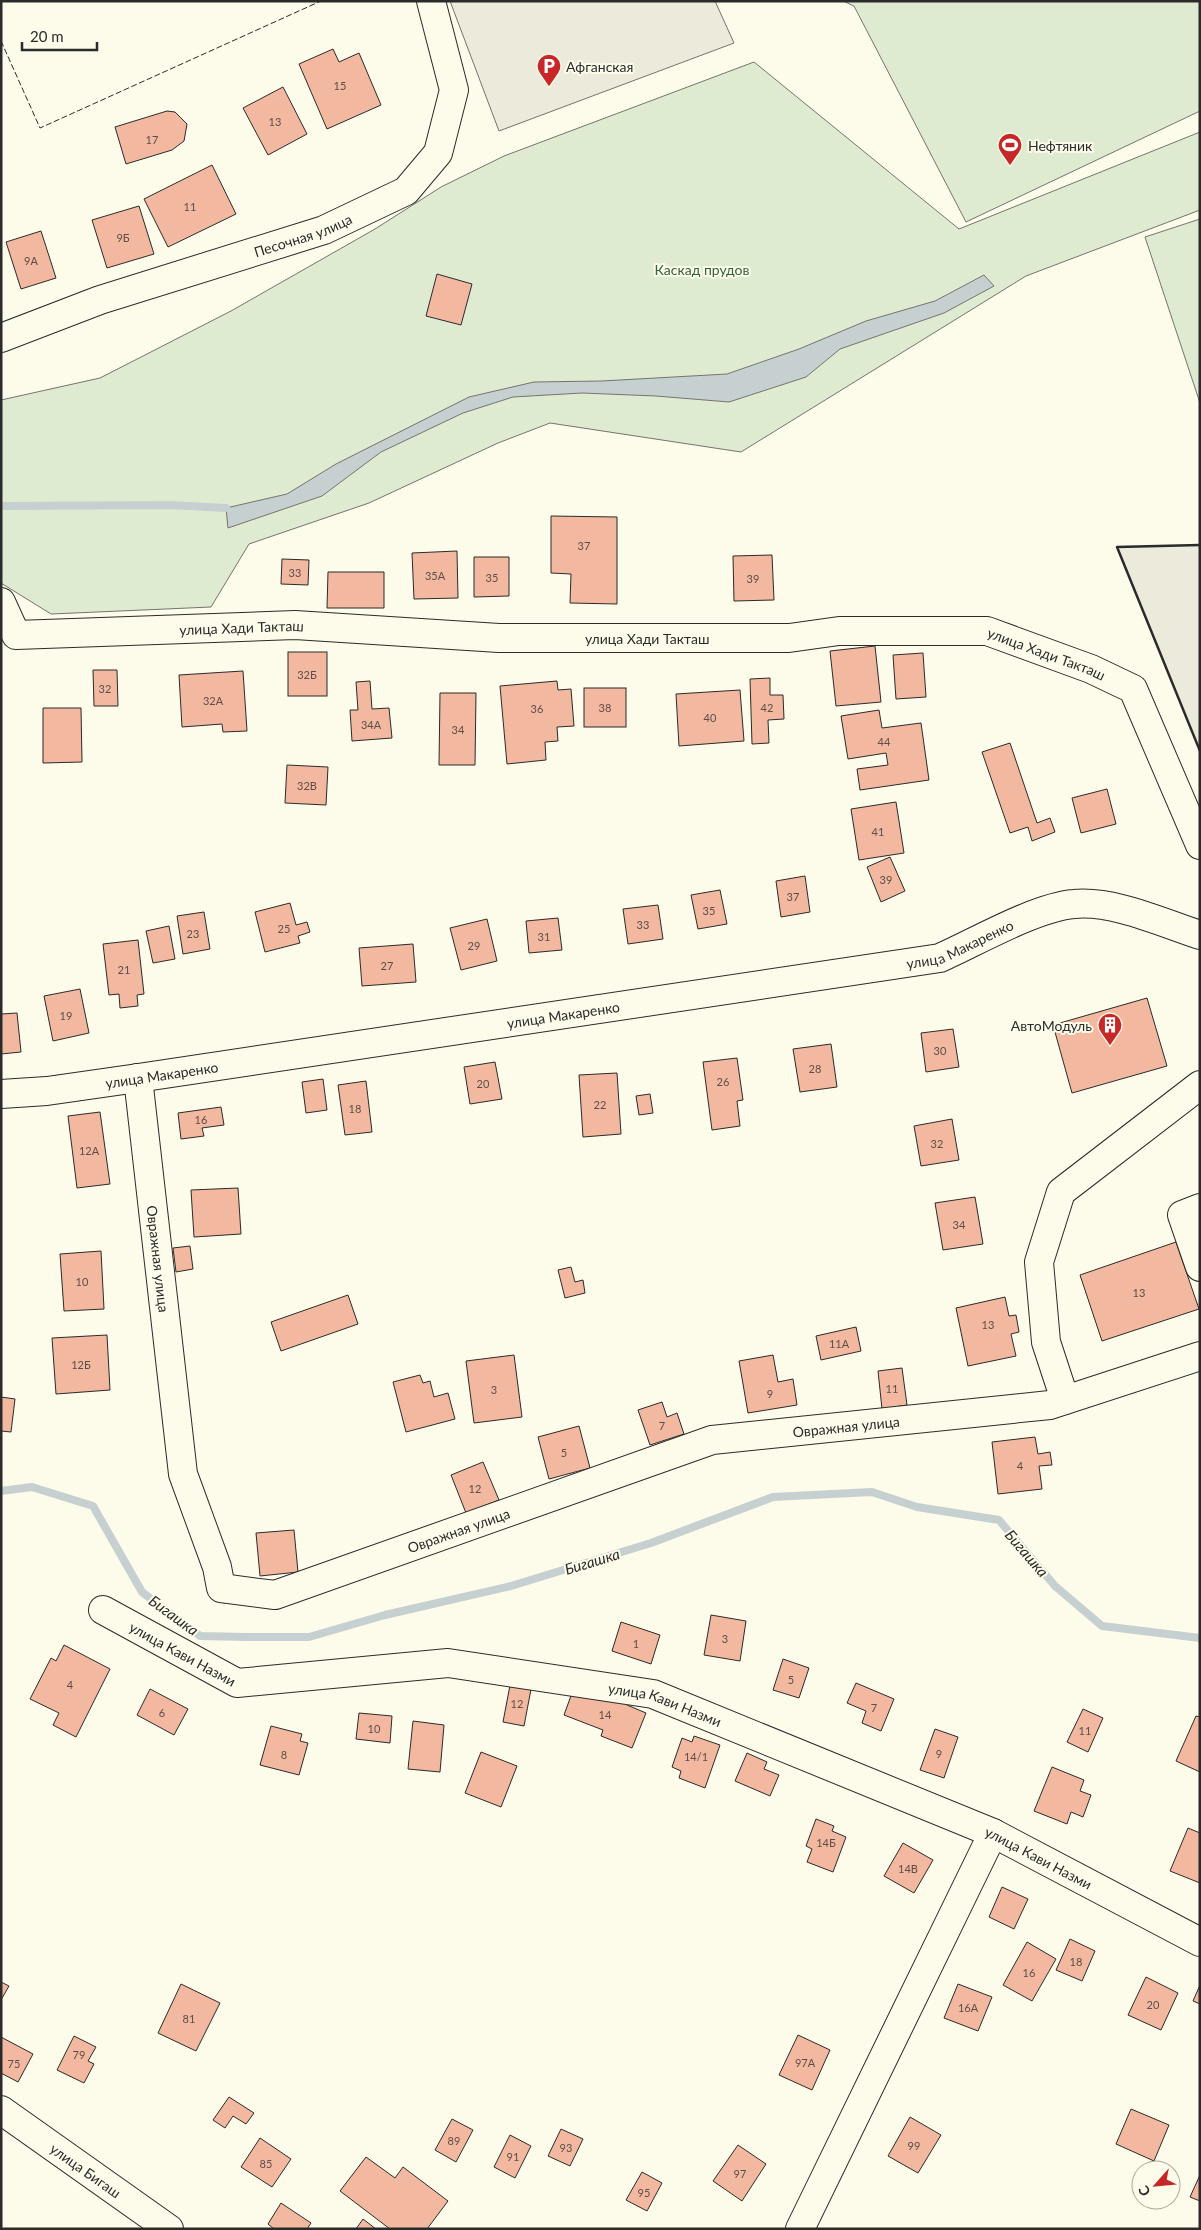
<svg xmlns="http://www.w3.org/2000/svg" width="1201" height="2230" viewBox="0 0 1201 2230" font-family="Lato,sans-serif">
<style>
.green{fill:#deebd1;stroke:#74746e}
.parking{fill:#eceadb;stroke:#74746e}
.water{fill:#c7d0d0;stroke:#74746e}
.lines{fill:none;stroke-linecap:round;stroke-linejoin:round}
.stream{stroke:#c7d0d0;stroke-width:8}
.building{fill:#f2b8a0;stroke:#2b2b2b}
.minor-casing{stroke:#2b2b2b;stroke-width:30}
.major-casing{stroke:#2b2b2b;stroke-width:30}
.minor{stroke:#fdfbea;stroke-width:28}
.major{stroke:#fdfbea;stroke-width:28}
.fence{stroke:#2b2b2b;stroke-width:1;stroke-dasharray:6 2.5;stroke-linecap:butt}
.wall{stroke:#2b2b2b;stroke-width:2.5}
.labels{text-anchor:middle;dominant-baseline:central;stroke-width:4;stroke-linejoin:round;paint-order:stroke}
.number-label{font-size:11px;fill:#5d4e48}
.poi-label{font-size:14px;fill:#2b2b2b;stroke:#fdfbea;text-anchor:start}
.street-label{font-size:14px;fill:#2b2b2b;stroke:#fdfbea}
.park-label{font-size:14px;fill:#34623c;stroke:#fdfbea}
.water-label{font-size:15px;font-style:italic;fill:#2b2b2b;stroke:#fdfbea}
</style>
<rect width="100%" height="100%" fill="#fdfbea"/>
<!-- green -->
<g class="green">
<path d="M843,1H1200V111L966,222L854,6Z"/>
<path d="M754,62L959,229L1200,132V210L1026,276L741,452L550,423L498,443L369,503L249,544L211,607L51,614L1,583V400L100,378L231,311L375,229L441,187L504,156Z"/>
<path d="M1200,219V403L1145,237Z"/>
</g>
<!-- parking -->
<g class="parking">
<path d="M450,1H715L734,43L499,131Z"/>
<path d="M1200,545V751L1117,547Z"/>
</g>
<!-- water -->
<path class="water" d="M984,275L994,286L944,313L840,349L806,377L729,402L656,396L582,393L513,397L463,413L381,452L322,496L228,528L226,508L287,494L336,464L469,397L534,382L602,381L727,374L799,349L866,321L935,301Z"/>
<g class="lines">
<!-- stream -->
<g class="stream">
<path d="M1,506L171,505L226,508"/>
<path d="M1,1491L32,1487L93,1506L142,1592L200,1636L245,1637H309L385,1615L511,1586L651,1543L773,1497L872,1492L917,1507L999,1520L1055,1586L1102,1626L1200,1638"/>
</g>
</g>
<!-- building -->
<g class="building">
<path d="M333,49L339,62L359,53L381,105L327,129L299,64Z"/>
<path d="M283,87L307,134L268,155L243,108Z"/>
<path d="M167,111L175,112L187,124L184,141L172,150L126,164L115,127Z"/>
<path d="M212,165L236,214L168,247L144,199Z"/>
<path d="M139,206L154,254L107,268L92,220Z"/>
<path d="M41,231L56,278L21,289L6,242Z"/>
<path d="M437,274L472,284L461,325L426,316Z"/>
<path d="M551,516L617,517V604L570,603L571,574L551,573Z"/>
<path d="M457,551L458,598L414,599L412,553Z"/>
<path d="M772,555L774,600L734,601L733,556Z"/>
<path d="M474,557H509V596L474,597Z"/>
<path d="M282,559L309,560L308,585L281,584Z"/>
<path d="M328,572H384V608H327Z"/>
<path d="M875,646L881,702L836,706L830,651Z"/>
<rect x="288" y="652" width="39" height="44"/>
<path d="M923,653L926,697L896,699L893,655Z"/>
<path d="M93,670H117L118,706H94Z"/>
<path d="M243,671L247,731L223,732L222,724L182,727L179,675Z"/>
<path d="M770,678V695H783L784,719L768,720L769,743L752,744L750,679Z"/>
<path d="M370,681L372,709L389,708L392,738L352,741L350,710H358L356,682Z"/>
<path d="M557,681L558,690L571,689L574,726L557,727L558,741L545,742L546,760L507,764L500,686Z"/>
<rect x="584" y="688" width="42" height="39"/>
<path d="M740,690L744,741L679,746L676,694Z"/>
<path d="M440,693H476L475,765H439Z"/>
<path d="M43,708H81L82,762L43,763Z"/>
<path d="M879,710L882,728L921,723L929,780L860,790L857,769L888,765L886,753L848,759L841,716Z"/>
<path d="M1010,743L1037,823L1050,818L1055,832L1032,841L1028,827L1010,833L982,752Z"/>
<path d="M287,765L328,767L326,805L285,803Z"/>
<path d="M1107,789L1116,824L1081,833L1072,798Z"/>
<path d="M896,802L904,853L859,860L851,809Z"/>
<path d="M890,857L905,891L881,902L867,867Z"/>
<path d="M805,876L810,912L781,917L776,881Z"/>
<path d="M720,890L727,924L698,929L691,895Z"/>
<path d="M290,903L296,925L307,922L310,932L298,936L300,943L265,952L255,912Z"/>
<path d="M658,905L663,939L628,944L623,909Z"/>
<path d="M204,912L210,949L183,954L177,916Z"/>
<path d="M558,918L562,950L529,953L526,921Z"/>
<path d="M487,919L497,961L461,970L450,928Z"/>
<path d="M169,926L175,959L153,963L146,931Z"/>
<path d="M138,940L144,994L137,995L138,1006L120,1008L119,994L109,995L103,944Z"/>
<path d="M413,944L416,982L362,986L359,948Z"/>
<path d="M80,989L89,1033L53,1041L44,996Z"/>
<path d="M1147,998L1167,1066L1072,1093L1053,1025Z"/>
<path d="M17,1013L21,1052L1,1054V1014Z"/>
<path d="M953,1029L959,1067L926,1072L921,1033Z"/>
<path d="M831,1044L837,1087L800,1092L793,1049Z"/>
<path d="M737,1058L743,1100L737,1101L740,1126L712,1130L703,1062Z"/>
<path d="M495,1062L502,1099L470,1104L464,1067Z"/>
<path d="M617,1073L621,1134L583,1137L579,1075Z"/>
<path d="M323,1079L327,1110L306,1113L302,1082Z"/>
<path d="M366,1081L372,1132L345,1135L338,1085Z"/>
<path d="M650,1094L653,1113L639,1115L636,1096Z"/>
<path d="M221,1107L224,1125L202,1128L204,1136L181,1139L178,1113Z"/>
<path d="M100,1112L110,1184L77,1188L68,1116Z"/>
<path d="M952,1119L959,1160L921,1166L914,1126Z"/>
<path d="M238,1188L241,1234L194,1237L191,1190Z"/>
<path d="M975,1197L983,1244L943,1250L935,1203Z"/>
<path d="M1176,1242L1199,1309L1102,1341L1080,1275Z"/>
<path d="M190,1246L193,1269L176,1272L173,1248Z"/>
<path d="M101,1251L104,1309L64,1311L60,1254Z"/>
<path d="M571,1267L575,1282L583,1280L585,1293L565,1298L558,1270Z"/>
<path d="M348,1295L358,1324L281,1351L271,1322Z"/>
<path d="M1005,1297L1009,1316L1016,1315L1019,1332L1011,1334L1016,1356L968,1366L956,1308Z"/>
<path d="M856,1327L861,1351L821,1360L816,1336Z"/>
<path d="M107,1335L110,1390L56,1394L52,1338Z"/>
<path d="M514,1355L522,1417L474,1423L466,1361Z"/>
<path d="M773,1355L778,1382L793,1379L797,1405L748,1413L739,1361Z"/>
<path d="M902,1368L907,1405L882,1409L878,1371Z"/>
<path d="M420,1375L423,1383L430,1381L434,1397L448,1393L455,1419L406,1432L393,1382Z"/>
<path d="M1,1397L15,1399L11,1432L1,1431Z"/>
<path d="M662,1402L667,1417L677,1413L684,1434L650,1445L638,1410Z"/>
<path d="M579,1426L590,1468L549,1479L538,1437Z"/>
<path d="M1035,1437L1038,1454L1050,1452L1052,1465L1039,1466L1042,1489L998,1494L992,1442Z"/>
<path d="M483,1462L499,1500L466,1513L451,1475Z"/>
<path d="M294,1530L298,1572L260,1576L256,1533Z"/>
<path d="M711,1615L746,1621L740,1661L704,1655Z"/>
<path d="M621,1622L660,1635L651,1664L612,1651Z"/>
<path d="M64,1645L110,1669L76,1737L53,1725L59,1713L30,1699L51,1658L56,1661Z"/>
<path d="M783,1659L809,1668L799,1698L773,1690Z"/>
<path d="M511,1680L532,1684L524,1726L503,1722Z"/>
<path d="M576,1682L629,1702L627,1705L646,1713L632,1748L601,1736L603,1730L564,1715Z"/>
<path d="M856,1683L894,1699L881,1731L862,1723L866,1711L847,1703Z"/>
<path d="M150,1689L188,1709L174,1735L137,1715Z"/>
<path d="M1083,1709L1103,1718L1088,1752L1067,1742Z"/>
<path d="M359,1713L392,1716L390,1743L356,1739Z"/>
<path d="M1196,1716L1200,1717V1772L1176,1761Z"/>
<path d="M413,1721L444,1725L440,1772L408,1769Z"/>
<path d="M271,1726L302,1734L300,1741L308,1743L299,1775L260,1765Z"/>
<path d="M935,1729L958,1737L944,1778L920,1770Z"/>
<path d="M694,1736L720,1745L705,1788L679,1778L681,1771L672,1767L682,1738L692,1742Z"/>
<path d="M481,1752L517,1766L501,1807L465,1793Z"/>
<path d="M747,1753L767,1762L764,1769L779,1775L770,1796L735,1781Z"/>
<path d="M1052,1767L1084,1780L1080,1791L1091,1795L1083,1817L1071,1812L1067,1824L1034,1811Z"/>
<path d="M816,1819L834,1826L832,1831L846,1837L833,1872L807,1862L812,1849L806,1846Z"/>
<path d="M1188,1828L1200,1833V1883L1170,1871Z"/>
<path d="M903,1843L933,1860L914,1893L884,1876Z"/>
<path d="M1002,1887L1028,1899L1014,1929L989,1917Z"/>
<path d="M1070,1939L1095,1951L1082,1981L1056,1970Z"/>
<path d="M1027,1942L1056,1959L1032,2001L1003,1985Z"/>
<path d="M1146,1977L1178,1993L1161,2030L1128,2015Z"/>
<path d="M1,1982L9,1986L1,2000Z"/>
<path d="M181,1984L220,2003L196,2051L158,2033Z"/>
<path d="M958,1984L992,1997L978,2031L944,2018Z"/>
<path d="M1200,1985V2004L1193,2001Z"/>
<path d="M798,2035L830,2050L812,2090L779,2075Z"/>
<path d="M74,2036L96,2047L88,2061L94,2064L84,2083L57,2070Z"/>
<path d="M1,2037L33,2054L18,2082L1,2073Z"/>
<path d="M229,2097L254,2113L246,2124L233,2116L225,2128L213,2120Z"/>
<path d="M1131,2109L1169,2125L1154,2161L1116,2144Z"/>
<path d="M910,2117L941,2135L918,2173L888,2156Z"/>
<path d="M452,2119L473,2130L456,2162L435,2150Z"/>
<path d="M561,2129L583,2139L570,2166L548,2156Z"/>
<path d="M510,2135L531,2146L515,2178L494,2167Z"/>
<path d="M260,2138L291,2159L272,2187L241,2167Z"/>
<path d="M738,2145L766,2164L742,2201L713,2181Z"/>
<path d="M366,2157L395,2178L403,2167L448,2201L427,2229H390L340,2191Z"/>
<path d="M642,2172L662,2183L647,2211L626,2200Z"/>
<path d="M1200,2175V2201L1190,2197Z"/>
<path d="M281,2203L311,2223L307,2229H274L268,2224Z"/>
<path d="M363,2219L376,2229H356Z"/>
</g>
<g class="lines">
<defs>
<g id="minor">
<path id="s1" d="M1,338L100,300L324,230L406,191L438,153L454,90L431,1"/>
<path id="s2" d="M1,602L16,635L295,625L499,638H789L839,631H987L1091,669L1133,689L1200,845"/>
<path id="s3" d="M138,1078L183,1474L217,1567L221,1588L275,1595L712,1440L1050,1405L1200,1356"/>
<path id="s4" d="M1,1094L47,1091L138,1078L940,958C976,942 1036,907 1074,904C1113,900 1163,923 1200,935"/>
<path d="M1200,1208L1182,1215L1200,1267"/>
<path d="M1065,1400L1046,1342L1039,1262L1061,1192L1200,1085"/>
<path id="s5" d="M103,1610L237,1683L448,1663L653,1694L993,1833L1200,1942"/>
<path d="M800,2229L993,1833"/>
</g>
<g id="major">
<path id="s6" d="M1,2110L169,2229"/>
</g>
</defs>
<!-- minor casing -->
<use href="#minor" class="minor-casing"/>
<!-- major casing -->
<use href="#major" class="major-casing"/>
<!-- minor -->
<use href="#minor" class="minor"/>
<!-- major -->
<use href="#major" class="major"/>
<!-- fence -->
<path class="fence" d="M1,41L40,128L321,1"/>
<!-- wall -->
<path class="wall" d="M1200,545L1117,547L1200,751"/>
</g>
<!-- icons -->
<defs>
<symbol id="parking-pin" viewBox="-11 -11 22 30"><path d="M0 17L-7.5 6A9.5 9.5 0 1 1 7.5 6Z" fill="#c62828" stroke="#fdfbea"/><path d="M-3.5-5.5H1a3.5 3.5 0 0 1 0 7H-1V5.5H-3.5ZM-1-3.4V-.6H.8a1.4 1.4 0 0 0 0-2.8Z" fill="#fff"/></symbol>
<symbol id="stadium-pin" viewBox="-11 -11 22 30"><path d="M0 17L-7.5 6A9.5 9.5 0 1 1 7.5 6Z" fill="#c62828" stroke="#fdfbea"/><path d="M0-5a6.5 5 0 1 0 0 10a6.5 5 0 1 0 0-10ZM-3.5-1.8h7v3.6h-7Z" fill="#fff"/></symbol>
<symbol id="building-pin" viewBox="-11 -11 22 30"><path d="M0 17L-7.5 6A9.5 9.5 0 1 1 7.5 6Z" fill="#c62828" stroke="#fdfbea"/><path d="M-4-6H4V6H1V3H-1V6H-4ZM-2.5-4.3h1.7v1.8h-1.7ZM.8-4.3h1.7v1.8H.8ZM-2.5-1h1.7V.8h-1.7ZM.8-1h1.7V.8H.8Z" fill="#fff"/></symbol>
</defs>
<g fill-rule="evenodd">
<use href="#parking-pin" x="535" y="52" width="28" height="38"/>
<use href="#stadium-pin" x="996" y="131" width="28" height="38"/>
<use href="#building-pin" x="1096" y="1011" width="28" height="38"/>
</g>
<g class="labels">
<!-- number labels -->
<g class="number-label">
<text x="340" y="85">15</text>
<text x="275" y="121">13</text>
<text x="152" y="139">17</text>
<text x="190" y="206">11</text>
<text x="123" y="237">9Б</text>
<text x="31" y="260">9А</text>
<text x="584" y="545">37</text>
<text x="295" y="572">33</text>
<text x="435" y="575">35А</text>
<text x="492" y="577">35</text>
<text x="753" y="578">39</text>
<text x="307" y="674">32Б</text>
<text x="105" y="688">32</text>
<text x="213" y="700">32А</text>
<text x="605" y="707">38</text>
<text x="767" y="707">42</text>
<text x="537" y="708">36</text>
<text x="710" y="717">40</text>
<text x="371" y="724">34А</text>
<text x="458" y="729">34</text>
<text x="884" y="741">44</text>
<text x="307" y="785">32В</text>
<text x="878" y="831">41</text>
<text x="886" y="879">39</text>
<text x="793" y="896">37</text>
<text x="709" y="910">35</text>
<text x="643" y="924">33</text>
<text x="284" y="928">25</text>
<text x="193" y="933">23</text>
<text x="544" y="936">31</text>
<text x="474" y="945">29</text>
<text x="387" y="965">27</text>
<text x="124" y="969">21</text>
<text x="66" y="1015">19</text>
<text x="940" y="1050">30</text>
<text x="815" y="1068">28</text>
<text x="723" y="1081">26</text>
<text x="483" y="1083">20</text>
<text x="600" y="1104">22</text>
<text x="355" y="1108">18</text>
<text x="201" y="1119">16</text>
<text x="937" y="1143">32</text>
<text x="89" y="1150">12А</text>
<text x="959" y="1224">34</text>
<text x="82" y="1281">10</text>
<text x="1139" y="1292">13</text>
<text x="988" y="1324">13</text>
<text x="839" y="1343">11А</text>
<text x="81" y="1364">12Б</text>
<text x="892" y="1388">11</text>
<text x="494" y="1389">3</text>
<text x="770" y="1393">9</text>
<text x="662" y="1425">7</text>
<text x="564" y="1452">5</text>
<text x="1020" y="1465">4</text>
<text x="475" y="1488">12</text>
<text x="725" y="1638">3</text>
<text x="636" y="1643">1</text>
<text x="791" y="1679">5</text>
<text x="70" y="1684">4</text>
<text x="517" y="1703">12</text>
<text x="874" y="1707">7</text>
<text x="162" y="1712">6</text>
<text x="605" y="1714">14</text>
<text x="374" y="1728">10</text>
<text x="1085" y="1730">11</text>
<text x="939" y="1753">9</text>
<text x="284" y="1754">8</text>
<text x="696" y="1756">14/1</text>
<text x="826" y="1842">14Б</text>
<text x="908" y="1868">14В</text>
<text x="1076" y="1961">18</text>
<text x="1029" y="1972">16</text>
<text x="1153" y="2004">20</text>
<text x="968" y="2007">16А</text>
<text x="189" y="2018">81</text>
<text x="79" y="2054">79</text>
<text x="805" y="2062">97А</text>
<text x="14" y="2063">75</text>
<text x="454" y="2140">89</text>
<text x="914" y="2145">99</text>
<text x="566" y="2147">93</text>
<text x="513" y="2156">91</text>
<text x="266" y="2163">85</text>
<text x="740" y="2173">97</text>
<text x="644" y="2192">95</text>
</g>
<!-- poi labels -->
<g class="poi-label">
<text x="566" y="66">Афганская</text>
<text x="1028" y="145">Нефтяник</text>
<text x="1092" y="1025" text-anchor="end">АвтоМодуль</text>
</g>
<!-- street labels -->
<g class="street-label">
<text stroke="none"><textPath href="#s1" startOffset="319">Песочная улица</textPath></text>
<text stroke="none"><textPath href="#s2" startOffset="262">улица Хади Такташ</textPath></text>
<text stroke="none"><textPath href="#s2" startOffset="668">улица Хади Такташ</textPath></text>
<text stroke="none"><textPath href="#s2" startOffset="1072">улица Хади Такташ</textPath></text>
<text stroke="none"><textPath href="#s4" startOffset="972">улица Макаренко</textPath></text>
<text stroke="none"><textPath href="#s4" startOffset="568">улица Макаренко</textPath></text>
<text stroke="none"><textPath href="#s4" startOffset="162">улица Макаренко</textPath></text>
<text stroke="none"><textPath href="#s3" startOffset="182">Овражная улица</textPath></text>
<text stroke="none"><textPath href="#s3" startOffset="1172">Овражная улица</textPath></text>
<text stroke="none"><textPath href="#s3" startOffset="768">Овражная улица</textPath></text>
<text stroke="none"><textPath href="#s5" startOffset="91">улица Кави Назми</textPath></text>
<text stroke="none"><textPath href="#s5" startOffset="586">улица Кави Назми</textPath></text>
<text stroke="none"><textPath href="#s5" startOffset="991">улица Кави Назми</textPath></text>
<text stroke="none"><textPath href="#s6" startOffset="104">улица Бигаш</textPath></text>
</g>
<!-- park labels -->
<g class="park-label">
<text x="702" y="269">Каскад прудов</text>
</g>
<!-- water labels -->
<g class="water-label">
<text transform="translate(1027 1553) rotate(49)">Бигашка</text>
<text transform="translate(592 1561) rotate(-17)">Бигашка</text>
<text transform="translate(174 1615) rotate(36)">Бигашка</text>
</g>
</g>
<!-- border -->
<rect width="1201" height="2230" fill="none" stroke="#2b2b2b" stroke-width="5"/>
<!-- north arrow -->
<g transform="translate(1156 2185) rotate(243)"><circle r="24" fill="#fdfbea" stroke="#a9a89e"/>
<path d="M0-4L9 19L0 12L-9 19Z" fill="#c62828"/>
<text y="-8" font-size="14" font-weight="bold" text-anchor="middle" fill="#2b2b2b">С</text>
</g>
<!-- scale -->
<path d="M22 42v8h75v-8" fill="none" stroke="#2b2b2b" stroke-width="2.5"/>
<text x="30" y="42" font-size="15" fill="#2b2b2b" stroke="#fdfbea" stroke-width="4" paint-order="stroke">20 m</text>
</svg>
